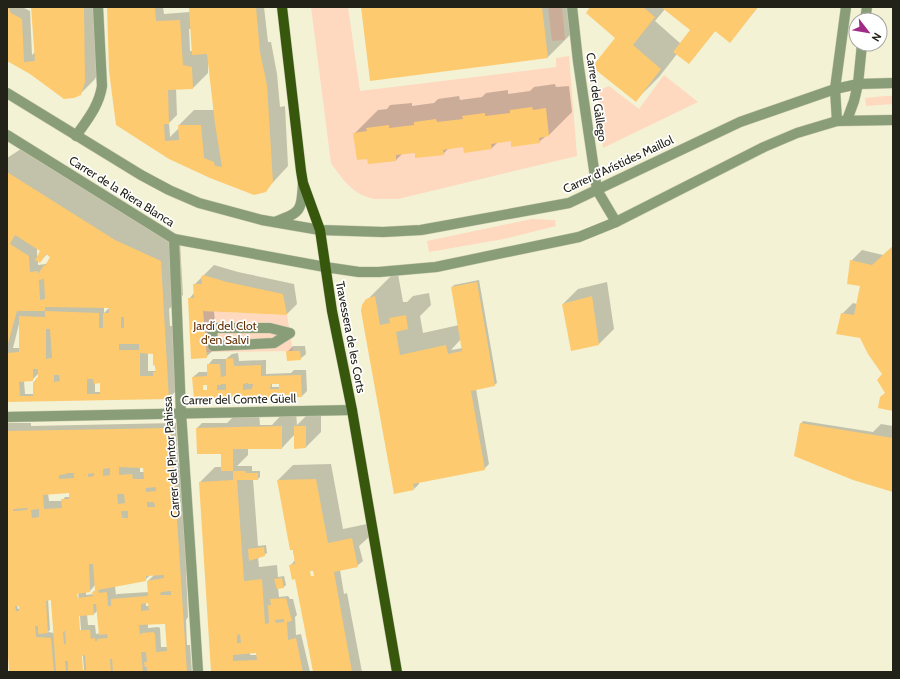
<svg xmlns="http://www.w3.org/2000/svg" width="900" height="679" viewBox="0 0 900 679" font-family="Cabin,sans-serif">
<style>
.green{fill:#fed8bf}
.shadow{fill:#0003;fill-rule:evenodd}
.building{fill:#feca6f;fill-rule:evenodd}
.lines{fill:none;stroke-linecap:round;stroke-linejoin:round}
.minor-casing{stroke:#cecdb3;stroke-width:11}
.major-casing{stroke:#cecdb3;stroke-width:11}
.minor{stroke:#899d79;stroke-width:10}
.major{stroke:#37570d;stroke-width:10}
.labels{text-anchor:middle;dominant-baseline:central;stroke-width:3.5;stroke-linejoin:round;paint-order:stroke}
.street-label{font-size:12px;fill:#232218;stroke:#fff}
.park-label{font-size:12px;fill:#622e00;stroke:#fff}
</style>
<rect width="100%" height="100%" fill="#f3f2d5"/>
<!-- green -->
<g class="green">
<path d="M311,7H348L360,91L556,67V58L569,56L577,156L398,199C391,199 383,199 376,199C355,197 342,179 331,163Z"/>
<path d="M548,7H562L565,40L552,41Z"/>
<path d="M664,75L698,102L603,148L597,91L609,86L639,109Z"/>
<path d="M885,96H893V104L866,106L865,98Z"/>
<path d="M532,219L555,220L556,226L504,239L429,252L427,241Z"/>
<path d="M203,311L287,315L293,351L206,352Z"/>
</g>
<!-- shadow -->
<g class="shadow">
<path d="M7,7H22L30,11L32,55L35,52L32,7H99L100,67L95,79L80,94L31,73L7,60Z"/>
<path d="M108,7H163L164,14L190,12L189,7H264L268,42H271L277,74L280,107L285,106L288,166L265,191L170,158ZM189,29H191L193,51H190ZM208,63H209L215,110H194L179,125V128L170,137L169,123L177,115L176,88H193L208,73Z"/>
<path d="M362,7H568L571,34L548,57L371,80Z"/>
<path d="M592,7H758L735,36L716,30L689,63L677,54L659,77L636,100L616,38ZM665,9L692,30L681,44L655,21Z"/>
<path d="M555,84L556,87L569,86L572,112L549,135L546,136L539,142L512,140L498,142L492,148L464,146L449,148L443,154L415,152L402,154L396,160L368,158L355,133L378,110L387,109L390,105L412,103V106L434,103L438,99L459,96L460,100L482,97L486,93L508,90V94L530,91L534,87Z"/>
<path d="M21,149L135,220L180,242L183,295L169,309L170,326H173L177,390L169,398L7,401V158ZM37,248L42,251L37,257ZM47,254L52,257L50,259L46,264L38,265V260L40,262ZM104,307H110L104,313ZM19,324L20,348H13ZM148,353H153L156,371H148ZM39,373V376L34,382V394H25L24,381L32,380ZM101,381V392H95V383Z"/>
<path d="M893,246V410L886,392L884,374L861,337L842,314L853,303L857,304L861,285L851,261L862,250L883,255Z"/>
<path d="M214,265L238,272L294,284L297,304L287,314L214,311L217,347L206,357L189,299L194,293V285Z"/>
<path d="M398,274L403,302H407L413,296L429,293L431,305L420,316L423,333L459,325L452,287L454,285L479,280L497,383L494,385L476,389L489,464L484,469L419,482V484L414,489L364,303L391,276ZM461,339L463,348L451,350Z"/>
<path d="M607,282L614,329L599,344L563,304L578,289Z"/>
<path d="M293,346H305L306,354L300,359L287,352Z"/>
<path d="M238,353L239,361L266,360V374L291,373L294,370H306L307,391L302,396L195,398L193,377L199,372H208V365L213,359H226L232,354ZM272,383H280V387H272ZM202,384H208V391H202Z"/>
<path d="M321,411V432L306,447L295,434L282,448H248V455L237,466H252V471H260V477L258,479H253L258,546L266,545L267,553L264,555L258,557L259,567L277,565L278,577L284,576L286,585L284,587L278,588L279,597L288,596L290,599H293L297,615L295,617L296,635L301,634L310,672H212L200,482L215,467H222V452L197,428L202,423H227L237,413H259L260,425H272L284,412H296L297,425L310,412ZM257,651V655H250V653Z"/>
<path d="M803,421L873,432L881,424L893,426V491L801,424Z"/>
<path d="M7,423H31V426L176,423L178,463H181L188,565L186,568L188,617L186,620L187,645H190L192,672H83L84,670L78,589H76L82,672H10L7,626ZM140,467H144V472H140ZM70,492V497H65L62,501H49L48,493ZM151,574H155L148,581L149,592L117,594L116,595L115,586L145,580ZM95,585L96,590L93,592L94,594L86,595V592L90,591ZM48,599H51L54,633L48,632L50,630ZM149,602V606H146V603ZM17,605H20V609H18ZM98,610L100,633L96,634L95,625H88L87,614H94ZM166,623L168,647H161L160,628L158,627L148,628V624Z"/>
<path d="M331,464L343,529L367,524L369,537L359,546L363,561L357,566L340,570L344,594L347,593L362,672H314L296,578L291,565L295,560L278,480L293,465ZM314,569L315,577L310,578L309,570Z"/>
</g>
<!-- building -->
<g class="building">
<path d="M7,7H8L11,13L22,19L24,62L35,61L31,7H84L85,82L81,95L74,98L64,99L30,74L7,61Z"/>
<path d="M107,7H155L156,21L180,20L183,65L192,67L193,89L168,90L169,124H164L165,141L179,140L178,125H201L204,158L214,162L215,166L222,167L215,124L207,54L192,55L189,7H256L260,52L267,85L273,182L266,192L254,195L210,178L169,159L116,125L109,71Z"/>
<path d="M361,7H542L548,58L370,81Z"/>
<path d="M590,7H643L655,17L633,45L661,69L636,102L592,67L615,38L586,13Z"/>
<path d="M661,7H756L757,8L730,43L715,31L689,64L673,52L690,30Z"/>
<path d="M532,107L533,110L546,108L549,136L539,138L540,143L511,147V141L491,144L492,149L464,153L463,147L443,150L444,155L415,158V153L396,155V161L368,164L367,159L357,160L353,133L367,131L366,128L389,125V128L414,125V122L436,119L437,122L463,119L462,116L485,113V116L510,113V110Z"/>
<path d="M7,172L115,240L161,261L169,399L7,402V353L19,352V316L45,317V311H17L7,347ZM15,235L40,251L35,260L40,263L46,254L50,257L45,266L44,265L38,274V271L30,272L29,256L10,244ZM44,279L45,299L40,300L39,280ZM45,307L109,308V313H103V328H99V313L45,311ZM121,317H124V328H121ZM46,329H50L52,358L46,359ZM119,344H139V350H119ZM140,353L153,354V366L155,365L156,372H153V376H140ZM33,369H38V378H36V382H33V396H20L19,382L33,381ZM54,375H59L60,381L54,382ZM87,379H93L94,384L100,383V394H87Z"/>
<path d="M893,246V411L878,408L880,397L885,393L877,380L882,374L868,354L860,338L836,334L841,313L854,315L860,286L847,284L850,260L872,265Z"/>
<path d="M203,275L227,282L283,294L287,315L203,311L207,358L191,359L188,298H194L193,284H202L201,277Z"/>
<path d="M477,282L495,386L471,391L485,470L413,484L414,490L394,494L361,311L362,305L366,299L375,296L380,325L390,323L389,318L406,315L408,329L396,332L400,355L446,345L448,354L462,351L451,287Z"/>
<path d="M592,296L599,345L571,351L562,304Z"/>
<path d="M286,351H300L301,360L287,361Z"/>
<path d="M233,358L234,366L261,365V376L301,375L302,397L194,399L192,377L207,376V364H220L221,377L226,376V359ZM248,383V384H253L252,389L243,390V384ZM221,384H226V390H217V385H221ZM271,384H279V389H270ZM203,385H207V390H203Z"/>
<path d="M800,423L893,438V492L853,480L794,456Z"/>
<path d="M282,426V449H233V471H245L246,473H258V480H237L244,581L262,579L265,624L269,623L268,605H271L270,599L286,598L292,621L287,622L288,640L296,638L303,672H211L199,482L233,480V471H221V454H197L196,428ZM284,619V622L276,623L275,620ZM240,634L241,643H237V635ZM256,653L257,660L233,661V655Z"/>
<path d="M294,426H306V448L294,449Z"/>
<path d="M171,428L187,672H147V667H145L144,662H147L146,652H141L143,672H113L112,659H110L111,672H68V661H65L66,672H56L51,600L46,601L48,633L38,634V626H35L36,637L51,638L54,672H9L7,639V431ZM119,467L143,468L144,479H133L132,474L119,475ZM110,468V475L103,476V469ZM67,473H74V478L59,479V475L67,474ZM94,473V476L88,477V474ZM156,487V491L146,492V488ZM69,493V499H61L62,508L44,509L43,495ZM117,494H124L125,503L118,504ZM147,502H154L155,507H147ZM28,508L27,510L13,511V509ZM39,509V517L32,518L31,510ZM121,511H128V518H122ZM89,564H93L95,591L92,592L93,596L78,598L77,594L90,592ZM164,575V578L147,581L148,596L111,599V606H108L107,592L99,593L98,590L146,581V576ZM171,591V595H160L161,592ZM148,603L149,610L141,611V604ZM93,604H96L99,635L107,634L108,638L97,639V641H95V638L91,639L90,630H80L79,616L94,615ZM15,606H19V611H16ZM165,624L167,651L156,652L155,634L153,632L142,633L140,635L139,625ZM65,631L66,644H64L63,632ZM85,655L86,670H83L82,656Z"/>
<path d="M316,479L328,543L352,538L358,567L334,572L352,672H313L295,579L292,580L289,565L295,564L293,550H290L277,480ZM310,571H313L314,576H311Z"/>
<path d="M264,547L265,556L249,561L248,549Z"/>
<path d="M282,578L284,588L277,589L274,579Z"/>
</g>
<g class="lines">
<defs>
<g id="minor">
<path d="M572,7L578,61L597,190L616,222"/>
<path d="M865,20L867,7"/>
<path d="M7,93L141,175L169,190L199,203L262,220L320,230L383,232L421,230L569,203L740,122L835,89L858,84L893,83"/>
<path d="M847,120L854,101L858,84L862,44"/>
<path d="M837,121L835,89L846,7"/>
<path d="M7,135L174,239L325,267L359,272H379L436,267L579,237L616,222L764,147L797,133L837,121L893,120"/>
<path d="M76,136C87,120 99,106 102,86L98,7"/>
<path d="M275,222C301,212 301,212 303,184"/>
<path d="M174,239L181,413L191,561L198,672"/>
<path d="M212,328H270L290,333L274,343L213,346Z"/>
<path d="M7,417L352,410"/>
</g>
<path id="major" d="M282,7L301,171L303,183L320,230L332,311L352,410L397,672"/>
</defs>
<!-- minor casing -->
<use href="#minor" class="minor-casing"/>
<!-- major casing -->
<use href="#major" class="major-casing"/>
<!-- minor -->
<use href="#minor" class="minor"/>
<!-- major -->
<use href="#major" class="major"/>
</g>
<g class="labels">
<!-- street labels -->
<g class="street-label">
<text transform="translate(597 97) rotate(82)">Carrer del Gàllego</text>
<text transform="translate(618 164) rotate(-25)">Carrer d'Arístides Maillol</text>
<text transform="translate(122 191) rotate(32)">Carrer de la Riera Blanca</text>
<text transform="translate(351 337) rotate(79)">Travessera de les Corts</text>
<text transform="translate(239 399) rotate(-1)">Carrer del Comte Güell</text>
<text transform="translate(171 457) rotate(-94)">Carrer del Pintor Pahissa</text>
</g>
<!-- park labels -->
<g class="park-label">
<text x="225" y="325">Jardí del Clot<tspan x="225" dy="14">d'en Salvi</tspan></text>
</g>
</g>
<!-- border -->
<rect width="900" height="679" fill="none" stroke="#232218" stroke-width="16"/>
<!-- north arrow -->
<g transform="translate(868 32) rotate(121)"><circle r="19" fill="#ffffff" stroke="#a7a7a3"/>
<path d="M0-3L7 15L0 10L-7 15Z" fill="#a02b86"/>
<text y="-6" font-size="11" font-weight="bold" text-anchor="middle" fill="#232218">N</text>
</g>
</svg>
